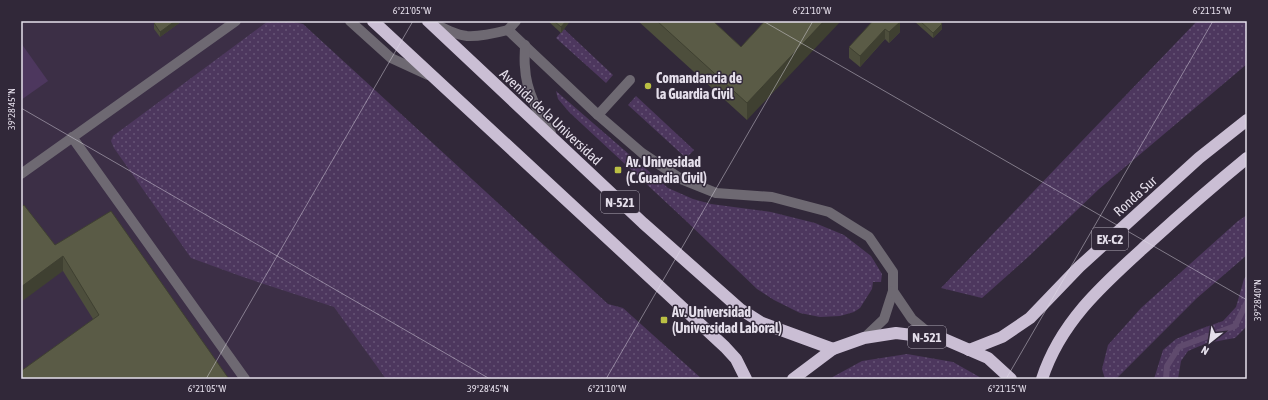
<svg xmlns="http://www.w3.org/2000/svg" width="1268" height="400" viewBox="0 0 1268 400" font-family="'Asap Condensed',sans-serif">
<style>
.built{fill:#3c2f46}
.grass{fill:url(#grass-dots)}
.garden{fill:#4d375e}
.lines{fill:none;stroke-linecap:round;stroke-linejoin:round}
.stream{stroke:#5f4a6d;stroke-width:6}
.minor{stroke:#6e6972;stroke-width:10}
.highway{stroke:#cabed4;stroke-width:12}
.wall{fill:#4d4e3c}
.shaded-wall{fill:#3f4031}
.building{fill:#5a5b46;stroke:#3f4031}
.ticks{fill:none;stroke:#e5dfeb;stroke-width:1;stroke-opacity:0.45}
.poi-dot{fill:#bbc044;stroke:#312839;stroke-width:1.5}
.labels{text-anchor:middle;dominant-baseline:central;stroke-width:3;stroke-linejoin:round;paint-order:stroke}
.shield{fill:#312839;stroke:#afa8b6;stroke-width:1}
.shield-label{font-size:13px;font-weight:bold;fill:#e5dfeb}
.poi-label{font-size:14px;font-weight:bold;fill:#e5dfeb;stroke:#312839;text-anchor:start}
.street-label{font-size:14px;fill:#e5dfeb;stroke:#312839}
.neatline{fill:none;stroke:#e5dfeb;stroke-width:1.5}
.ticks-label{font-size:10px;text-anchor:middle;fill:#e5dfeb}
</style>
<defs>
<pattern id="grass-dots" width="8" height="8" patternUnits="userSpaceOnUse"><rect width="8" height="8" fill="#4d375e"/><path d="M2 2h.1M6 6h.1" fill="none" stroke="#665475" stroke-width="1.8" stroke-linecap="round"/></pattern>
</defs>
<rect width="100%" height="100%" fill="#312839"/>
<!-- built -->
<path class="built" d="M21,21H287L303,24L644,379H21Z"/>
<!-- grass -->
<g class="grass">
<path d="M268,21H287L303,24L608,304L623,308L702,379H386L334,307L243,277L191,258L114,148L111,141L113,136Z"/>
<path d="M1197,21H1247V64L1099,189L1027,258L982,298L941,288Z"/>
<path d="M564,29L613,75L606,83L556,38Z"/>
<path d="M556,91L668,188L693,199L711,204L771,212L815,223L844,235L871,256L882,274L881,282H873L872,289L860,308L854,312L840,316L820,317L800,313L774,300L757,289L684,219L569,112L558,99Z"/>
<path d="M636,96L694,150L686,158L628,105Z"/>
<path d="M1247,215V255L1197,298L1116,379H1105L1102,369L1108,345L1141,308L1238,221Z"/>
<path d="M1247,275V326L1235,338L1207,343L1188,351L1181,361L1178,379H1154L1163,350L1176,339L1200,329L1223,321L1236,307L1244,279Z"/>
<path d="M907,354L953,362L983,379H829L862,361Z"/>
</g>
<!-- garden -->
<path class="garden" d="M21,43L48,81L21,100Z"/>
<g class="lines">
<!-- stream -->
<path class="stream" d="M1166,379L1167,366L1179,347L1235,326L1247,302"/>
<!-- minor -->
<g class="minor">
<path d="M350,21L391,58L428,75"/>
<path d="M516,21L508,30L598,115L642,153L681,179L716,193L772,197L829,212L869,237L893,272V291L884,319L864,338"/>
<path d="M434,23C442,28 457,35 467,36C480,37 496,33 508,30"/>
<path d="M525,45C525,53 524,60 525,67C526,91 538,113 551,133"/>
<path d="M598,115L630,80"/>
<path d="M72,137L245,379"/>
<path d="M21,174L236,21"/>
<path d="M893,291L912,319L935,338"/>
</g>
<!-- highway -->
<g class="highway">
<path d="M373,21L725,347L736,359L746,379"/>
<path d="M428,21L643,223L740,309L762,323L833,349"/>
<path d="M969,350L1002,337L1030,318L1079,267L1199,158L1247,120"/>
<path d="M793,379L833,349L864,338L896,333L944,339L988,358L1011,379"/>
<path d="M1042,379C1061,320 1106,282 1150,242C1182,213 1214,185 1247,158"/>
</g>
</g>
<!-- wall -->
<g class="wall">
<path d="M157,21H182L160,37L154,29V23Z"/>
<path d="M548,21H570L561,33Z"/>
<path d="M638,21H713L741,47L765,21L747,120Z"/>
<path d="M873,21L900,32L889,43L885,39L860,67L849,58V47Z"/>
<path d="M914,21H940L942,29L933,38Z"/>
<path d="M55,245L229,379L93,319L63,271Z"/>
</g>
<!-- shaded-wall -->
<g class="shaded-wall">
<path d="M175,21H182L160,37V32Z"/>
<path d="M566,21H570L561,33V27Z"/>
<path d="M824,21H841L747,120V103Z"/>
<path d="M900,22V32L889,43V32Z"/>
<path d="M942,24V29L933,38V33Z"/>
<path d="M885,29V39L860,67V56Z"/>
<path d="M63,256V271L21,302V287Z"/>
</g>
<!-- building -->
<g class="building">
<path d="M157,21H175L160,32L154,23Z"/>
<path d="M554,21H566L561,27Z"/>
<path d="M657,21H713L741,47L765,21H824L747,103Z"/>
<path d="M873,21H899L900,22L889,32L885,29L860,56L849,47Z"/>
<path d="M920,21H940L942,24L933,33Z"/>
<path d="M24,205L55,245L111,211L229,379H21V371L99,315L63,256L21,287V207Z"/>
</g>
<!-- ticks -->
<path class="ticks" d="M763,21L1247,300M21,108L490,379M206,379L413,21M606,379L813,21M1006,379L1213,21"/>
<!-- markers -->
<g class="poi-dot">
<circle cx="648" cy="86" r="4"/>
<rect x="614" y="166" width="8" height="8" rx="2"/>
<rect x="660" y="316" width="8" height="8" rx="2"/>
</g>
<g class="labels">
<!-- shield labels -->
<g class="shield">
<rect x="601" y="191" width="38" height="22" rx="3"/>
<rect x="1092" y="228" width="36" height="22" rx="3"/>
<rect x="908" y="326" width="38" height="22" rx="3"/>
</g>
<g class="shield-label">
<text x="620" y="202">N-521</text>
<text x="1110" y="239">EX-C2</text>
<text x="927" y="337">N-521</text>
</g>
<!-- poi labels -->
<g class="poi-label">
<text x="656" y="78">Comandancia de<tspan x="656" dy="16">la Guardia Civil</tspan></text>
<text x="626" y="162">Av. Univesidad<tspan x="626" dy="16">(C.Guardia Civil)</tspan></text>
<text x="672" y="312">Av. Universidad<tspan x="672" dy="16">(Universidad Laboral)</tspan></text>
</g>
<!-- street labels -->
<g class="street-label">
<text transform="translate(551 117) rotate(43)">Avenida de la Universidad</text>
<text transform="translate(1135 196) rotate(-42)">Ronda Sur</text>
</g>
</g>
<!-- border -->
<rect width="1268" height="400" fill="none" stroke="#312839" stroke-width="44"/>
<!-- north arrow -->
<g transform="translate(1210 342) rotate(210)" stroke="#312839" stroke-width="3" paint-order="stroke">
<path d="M0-3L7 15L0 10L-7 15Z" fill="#e5dfeb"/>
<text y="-6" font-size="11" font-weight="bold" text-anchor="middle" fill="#e5dfeb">N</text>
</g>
<rect x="22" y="22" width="1224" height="356" class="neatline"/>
<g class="ticks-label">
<text x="412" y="14">6°21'05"W</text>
<text x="812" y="14">6°21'10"W</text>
<text x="1212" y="14">6°21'15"W</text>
<text transform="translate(11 109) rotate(-90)" y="4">39°28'45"N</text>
<text transform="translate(1257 300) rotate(-90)" y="4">39°28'40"N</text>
<text x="207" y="392">6°21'05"W</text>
<text x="488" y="392">39°28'45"N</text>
<text x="607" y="392">6°21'10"W</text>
<text x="1007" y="392">6°21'15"W</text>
</g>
</svg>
